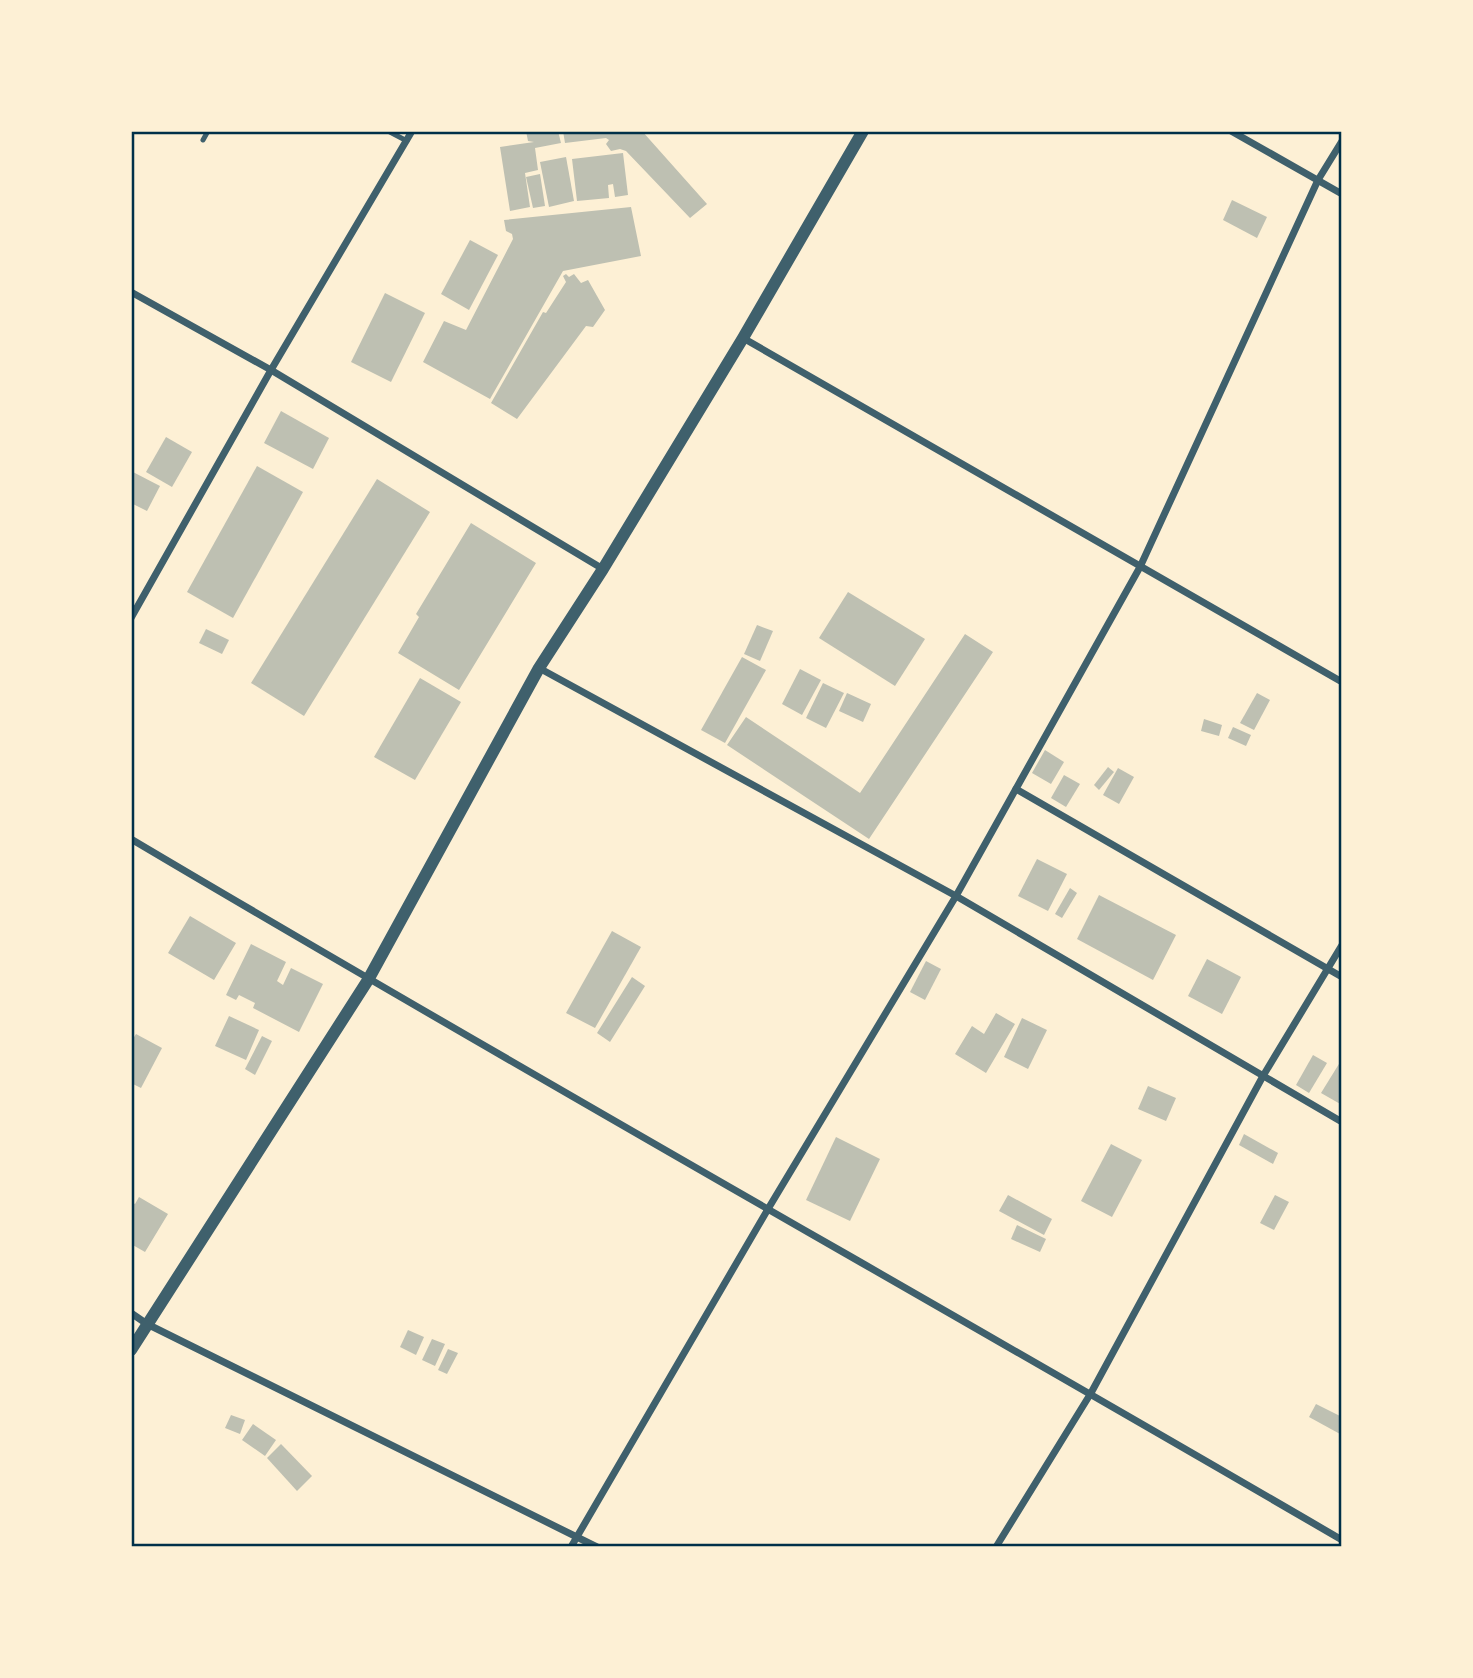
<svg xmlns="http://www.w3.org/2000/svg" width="1473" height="1678" viewBox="0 0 1473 1678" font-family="Commissioner,sans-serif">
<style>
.building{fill:#bec0b2}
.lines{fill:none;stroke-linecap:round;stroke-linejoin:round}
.service{stroke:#3f606c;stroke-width:5}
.minor{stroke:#3f606c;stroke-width:7}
.tertiary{stroke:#3f606c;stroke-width:12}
.neatline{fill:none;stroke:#003049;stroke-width:2.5}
</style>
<rect width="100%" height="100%" fill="#fdf0d5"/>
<!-- building -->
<g class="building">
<path d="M526,131H558L561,143L535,148L538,170L525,173L530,207L510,211L500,147L534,142L528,141Z"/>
<path d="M563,131H642L707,204L690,218L626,151L620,149L611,151L606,144L609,140L606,138L565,143Z"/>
<path d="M623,153L628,195L615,197L613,184L608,185L609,198L577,201L572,159Z"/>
<path d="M566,157L574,201L549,207L540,162Z"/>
<path d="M540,174L545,206L533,208L526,177Z"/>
<path d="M1232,200L1267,217L1257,238L1223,220Z"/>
<path d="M631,207L641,256L563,271L490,399L423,362L444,321L466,330L513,239L512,234L506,231L504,220Z"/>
<path d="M470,240L498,255L469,310L441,294Z"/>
<path d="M566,274L569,277L574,274L581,283L588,280L605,310L593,327L586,326L517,419L491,403L543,312L546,313L566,282L563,276Z"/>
<path d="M385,293L425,313L391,382L351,362Z"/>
<path d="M281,411L329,438L313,469L264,443Z"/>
<path d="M166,437L192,452L172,487L146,472Z"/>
<path d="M257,466L303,492L233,618L187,592Z"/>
<path d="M131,471L160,486L147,511L131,503Z"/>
<path d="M377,479L430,512L304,716L251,683Z"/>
<path d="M471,523L536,563L459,690L398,653L419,617L416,614Z"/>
<path d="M848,592L925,639L895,686L819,638Z"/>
<path d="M757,625L773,631L760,661L744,654Z"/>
<path d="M206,629L229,640L222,654L199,643Z"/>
<path d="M965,634L993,652L869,839L727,745L746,717L860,793Z"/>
<path d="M742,657L766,670L725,743L701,730Z"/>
<path d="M800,669L821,680L802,715L782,704Z"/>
<path d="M420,678L461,702L415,780L374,757Z"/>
<path d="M823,683L844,693L826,728L806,718Z"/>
<path d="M847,693L871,704L863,722L839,711Z"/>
<path d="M1257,693L1270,700L1254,730L1240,723Z"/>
<path d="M1204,719L1222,725L1219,736L1201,731Z"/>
<path d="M1233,727L1251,735L1246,746L1228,738Z"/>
<path d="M1045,750L1064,762L1051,784L1032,773Z"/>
<path d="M1108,767L1114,772L1099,790L1094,785Z"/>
<path d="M1118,768L1134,777L1119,804L1103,795Z"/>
<path d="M1064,775L1080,784L1066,807L1051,798Z"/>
<path d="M1037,859L1067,874L1048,911L1018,896Z"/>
<path d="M1070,888L1077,893L1062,918L1055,914Z"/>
<path d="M1099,895L1176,935L1153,980L1077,939Z"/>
<path d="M190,916L236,943L214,980L168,953Z"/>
<path d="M612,931L641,947L595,1028L566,1013Z"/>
<path d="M251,944L286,962L277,981L283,985L291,968L323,984L299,1032L253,1008L255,1003L239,995L236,1000L226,995Z"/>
<path d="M1207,959L1241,977L1222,1014L1188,996Z"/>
<path d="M926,961L941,969L925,1000L910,992Z"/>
<path d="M632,977L645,986L610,1042L597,1033Z"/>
<path d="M996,1013L1015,1024L986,1073L955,1054L972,1026L984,1034Z"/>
<path d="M229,1016L259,1030L246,1060L215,1046Z"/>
<path d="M1022,1018L1047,1030L1028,1069L1004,1057Z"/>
<path d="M136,1034L162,1048L141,1088L131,1083V1042Z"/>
<path d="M262,1036L272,1041L255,1075L245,1069Z"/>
<path d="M1313,1055L1327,1063L1309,1093L1296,1085Z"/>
<path d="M1342,1059V1105L1321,1093Z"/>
<path d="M1148,1086L1176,1098L1166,1121L1138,1109Z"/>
<path d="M1244,1134L1278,1153L1273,1164L1239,1145Z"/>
<path d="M836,1137L880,1159L850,1221L806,1200Z"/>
<path d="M1111,1144L1142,1160L1112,1217L1081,1201Z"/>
<path d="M1008,1195L1052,1219L1044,1235L999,1211Z"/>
<path d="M1275,1195L1289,1202L1274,1230L1260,1223Z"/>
<path d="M139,1197L168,1214L145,1252L131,1244V1202L135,1204Z"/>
<path d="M1017,1225L1046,1239L1040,1252L1011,1239Z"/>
<path d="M408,1330L424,1337L416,1355L400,1347Z"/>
<path d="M432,1339L445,1344L435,1366L422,1360Z"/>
<path d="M448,1349L458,1353L447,1374L438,1370Z"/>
<path d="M1316,1404L1342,1417L1340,1434L1309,1417Z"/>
<path d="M231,1415L245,1420L240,1434L225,1428Z"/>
<path d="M253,1424L276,1440L265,1456L242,1440Z"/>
<path d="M281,1444L312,1476L297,1491L267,1458Z"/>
</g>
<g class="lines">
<!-- service -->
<g class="service">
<path d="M388,131L407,141"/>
<path d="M203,140L208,131"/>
</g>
<!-- minor -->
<g class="minor">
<path d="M1231,131L1342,194"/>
<path d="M131,292L271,370L603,569"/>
<path d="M743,338L1342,682"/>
<path d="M131,618L271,370L412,131"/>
<path d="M539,668L956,896L1342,1122"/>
<path d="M1016,789L1342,977"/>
<path d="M131,839C532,1077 939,1305 1342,1540"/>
<path d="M131,1313L147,1324L597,1547"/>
<path d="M571,1547L768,1209L956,896L1140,567L1318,180L1342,141"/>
<path d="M996,1547L1091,1393L1263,1076L1342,945"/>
</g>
<!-- tertiary -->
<path class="tertiary" d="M131,1350L368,980L539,668L603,569L743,338L863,131"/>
</g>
<!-- border -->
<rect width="1473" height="1678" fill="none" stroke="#fdf0d5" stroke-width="266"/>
<rect x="133" y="133" width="1207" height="1412" class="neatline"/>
</svg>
